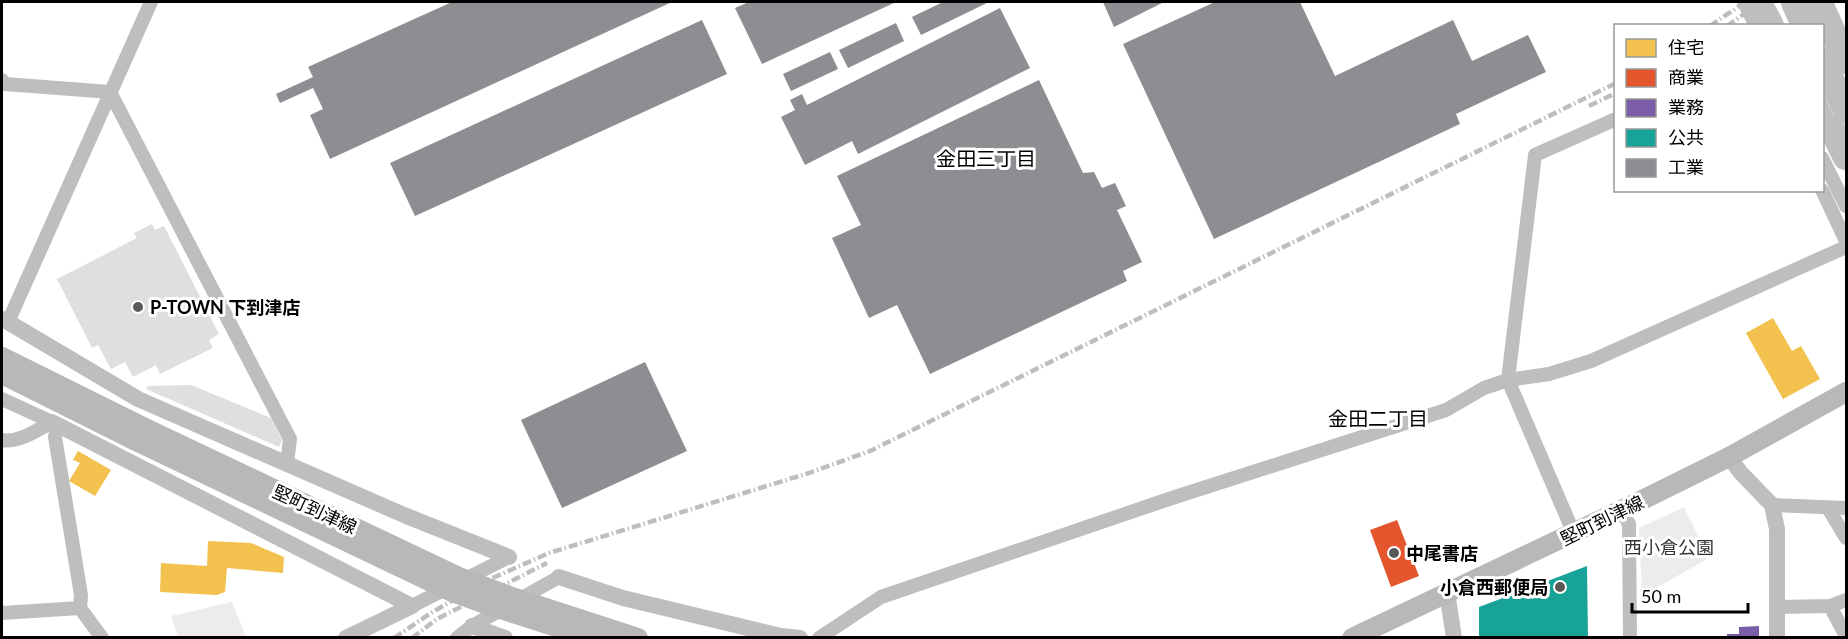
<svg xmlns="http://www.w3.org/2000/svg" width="1848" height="639" viewBox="0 0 1848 639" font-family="Lato,'Noto Sans JP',sans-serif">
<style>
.green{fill:#ececec}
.homes{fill:#f2c14e}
.shops{fill:#e4572e}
.offices{fill:#7b5ea7}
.public{fill:#17a398}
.industry{fill:#8d8d92}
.building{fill:#dfdfdf}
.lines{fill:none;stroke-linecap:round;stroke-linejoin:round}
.motorway-casing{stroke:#dbdbdb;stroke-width:27}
.minor{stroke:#bebebe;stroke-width:14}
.tertiary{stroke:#bebebe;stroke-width:16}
.secondary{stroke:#b8b8b8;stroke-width:20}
.motorway{stroke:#bebebe;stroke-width:26}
.rail{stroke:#bebebe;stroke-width:4.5;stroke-dasharray:9 3 1.5 3;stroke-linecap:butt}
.motorway-bridge-casing{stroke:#dbdbdb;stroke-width:27;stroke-linecap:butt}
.minor-bridge{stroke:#bebebe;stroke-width:14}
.secondary-bridge{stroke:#b8b8b8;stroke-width:20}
.motorway-bridge{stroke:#bebebe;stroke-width:26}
.poi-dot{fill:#595959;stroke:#fff;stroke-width:2}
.labels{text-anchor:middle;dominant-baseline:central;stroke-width:6;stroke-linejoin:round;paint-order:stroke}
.poi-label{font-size:18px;font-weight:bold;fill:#000;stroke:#fff;text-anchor:start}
.street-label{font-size:18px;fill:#000;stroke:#fff}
.park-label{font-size:18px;fill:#333;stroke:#fff}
.neighbourhood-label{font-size:20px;fill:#000;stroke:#fff}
</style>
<rect width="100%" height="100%" fill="#fff"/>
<!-- green -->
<g class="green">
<path d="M1684,507L1709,558L1642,596L1639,528Z"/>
<path d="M232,602L246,637H178L171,616Z"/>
</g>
<!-- homes -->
<g class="homes">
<path d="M1773,318L1792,351L1801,346L1820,379L1783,399L1746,333Z"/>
<path d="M78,451L111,470L95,496L69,481L80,463L73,460Z"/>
<path d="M208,541L251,543L284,557L283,573L227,568L225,592L217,595L160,592L161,563L207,566Z"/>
</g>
<!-- shops -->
<path class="shops" d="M1397,520L1419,576L1391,587L1370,530Z"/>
<!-- offices -->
<path class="offices" d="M1759,626V638H1727V634H1739V627Z"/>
<!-- public -->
<path class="public" d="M1587,566L1588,638H1479V607Z"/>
<!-- industry -->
<g class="industry">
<path d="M452,2H672L330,159L310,115L323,109L313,88L280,103L276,94L313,77L308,67Z"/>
<path d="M749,2H896L762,64L735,8Z"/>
<path d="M943,2H989L921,35L912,17Z"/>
<path d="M1103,2H1164L1114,27Z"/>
<path d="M1215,2H1300L1335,76L1453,20L1472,61L1528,35L1546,72L1456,114L1460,124L1214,239L1123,44Z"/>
<path d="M1000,8L1030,68L858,154L852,141L805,165L781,117L795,110L790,100L802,94L807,105Z"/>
<path d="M702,20L727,74L415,216L390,163Z"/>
<path d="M896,23L904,41L848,68L839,50Z"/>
<path d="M830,52L838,69L791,91L783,74Z"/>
<path d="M1039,80L1083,173L1094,172L1102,188L1115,183L1126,206L1117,210L1142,262L1123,271L1127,281L930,374L897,305L869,318L832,238L861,225L837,176Z"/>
<path d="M645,362L687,451L562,508L521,420Z"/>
</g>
<!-- building -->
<g class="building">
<path d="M152,224L155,230L164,226L219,334L209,340L213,348L160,374L156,365L133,377L125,362L111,369L98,345L92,348L57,279L137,238L134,233Z"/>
<path d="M191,385L271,418L282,440L279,447L146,389L148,386Z"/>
</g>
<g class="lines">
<defs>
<path id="motorway" d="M1822,108L1846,157"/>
</defs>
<!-- motorway casing -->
<use href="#motorway" class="motorway-casing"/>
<!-- minor -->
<g class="minor">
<path d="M2,80L5,84L110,92"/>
<path d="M110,92L290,439L287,464"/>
<path d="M1822,158L1846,206"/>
<path d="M1822,190L1846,241"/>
<path d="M2,318L8,322L151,2"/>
<path d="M2,399L52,422"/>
<path d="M58,425L55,437L81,595L80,608L102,638"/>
<path d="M2,440C19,443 37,430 52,422"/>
<path d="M1772,505L1846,508"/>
<path d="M1828,508L1846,538"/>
<path d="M1622,510L1629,524L1630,638"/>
<path d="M1574,534L1508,380L1535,155L1616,119"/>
<path d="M412,606L509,557"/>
<path d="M1830,606L1846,636"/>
<path d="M1777,607L1830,606L1846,600"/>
<path d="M2,613L80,608"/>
<path d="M457,638L472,626L559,577"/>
<path d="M819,638L881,597L1172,498L1446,410L1484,388L1508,380L1549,374L1591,361L1846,247"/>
</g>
<!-- tertiary -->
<g class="tertiary">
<path d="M8,322L138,399L404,515L509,557"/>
<path d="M52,422L412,606"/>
<path d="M1729,457L1741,473L1772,505L1777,529V638"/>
<path d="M559,577L623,598L781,636L800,638"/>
<path d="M1447,592L1454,638"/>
<path d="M472,626L505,638"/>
<path d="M346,638L412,606"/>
</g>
<!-- secondary -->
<g class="secondary">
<path d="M2,357L143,427"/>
<path d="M2,374L134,440"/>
<path d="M1352,638L1634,504L1729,457L1846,392"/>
</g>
<!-- motorway -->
<use href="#motorway" class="motorway"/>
<!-- rail -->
<g class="rail">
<path d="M1710,26L1745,2"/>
<path d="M1727,26L1761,2"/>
<path d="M1589,106L1616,93"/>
<path d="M394,638L431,613L488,580L549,553L809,473L870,451L1616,83"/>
<path d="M412,638L437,619L547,563"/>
</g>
<defs>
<g id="motorway-bridge">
<path d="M1758,2L1771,26"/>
<path d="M1794,2L1805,26"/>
<path d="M1819,2L1846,61"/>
<path d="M1822,61L1846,110"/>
</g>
</defs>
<!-- motorway-bridge casing -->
<use href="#motorway-bridge" class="motorway-bridge-casing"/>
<!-- minor-bridge -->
<path class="minor-bridge" d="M1744,2L1756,26"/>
<!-- secondary-bridge -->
<g class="secondary-bridge">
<path d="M143,427L459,577L512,597L638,638"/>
<path d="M134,440L450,591L494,607L591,638"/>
</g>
<!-- motorway-bridge -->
<use href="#motorway-bridge" class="motorway-bridge"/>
</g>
<!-- markers -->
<g class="poi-dot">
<circle cx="138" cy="307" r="6"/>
<circle cx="1394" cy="553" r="6"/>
<circle cx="1560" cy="587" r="6"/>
</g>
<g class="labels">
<!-- poi labels -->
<g class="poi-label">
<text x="150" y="307">P-TOWN 下到津店</text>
<text x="1406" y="553">中尾書店</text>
<text x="1548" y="587" text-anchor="end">小倉西郵便局</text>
</g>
<!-- street labels -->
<g class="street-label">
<text transform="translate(315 509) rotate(25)">堅町到津線</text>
<text transform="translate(1602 520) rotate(-26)">堅町到津線</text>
</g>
<!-- park labels -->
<g class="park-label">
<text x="1669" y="547">西小倉公園</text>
</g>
<!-- neighbourhood labels -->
<g class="neighbourhood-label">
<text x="986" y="158">金田三丁目</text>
<text x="1378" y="418">金田二丁目</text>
</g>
</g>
<!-- border -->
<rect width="1848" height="639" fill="none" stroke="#000000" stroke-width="6"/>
<!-- legend -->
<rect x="1614" y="24" width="210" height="168" fill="#ffffff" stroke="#999999" stroke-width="1.5"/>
<rect x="1626" y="39" width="30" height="18" fill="#f2c14e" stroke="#999999" stroke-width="1.5"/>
<text x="1668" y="54" font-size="18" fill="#000000">住宅</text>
<rect x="1626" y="69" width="30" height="18" fill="#e4572e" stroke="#999999" stroke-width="1.5"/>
<text x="1668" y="84" font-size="18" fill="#000000">商業</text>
<rect x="1626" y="99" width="30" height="18" fill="#7b5ea7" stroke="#999999" stroke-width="1.5"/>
<text x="1668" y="114" font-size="18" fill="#000000">業務</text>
<rect x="1626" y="129" width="30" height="18" fill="#17a398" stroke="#999999" stroke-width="1.5"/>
<text x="1668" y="144" font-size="18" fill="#000000">公共</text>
<rect x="1626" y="159" width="30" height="18" fill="#8d8d92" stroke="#999999" stroke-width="1.5"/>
<text x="1668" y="174" font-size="18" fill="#000000">工業</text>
<!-- scale -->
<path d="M1632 603v9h116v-9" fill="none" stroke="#000000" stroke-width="3"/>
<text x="1641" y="603" font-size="18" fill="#000000" stroke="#ffffff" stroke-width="4.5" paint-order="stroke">50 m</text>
</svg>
